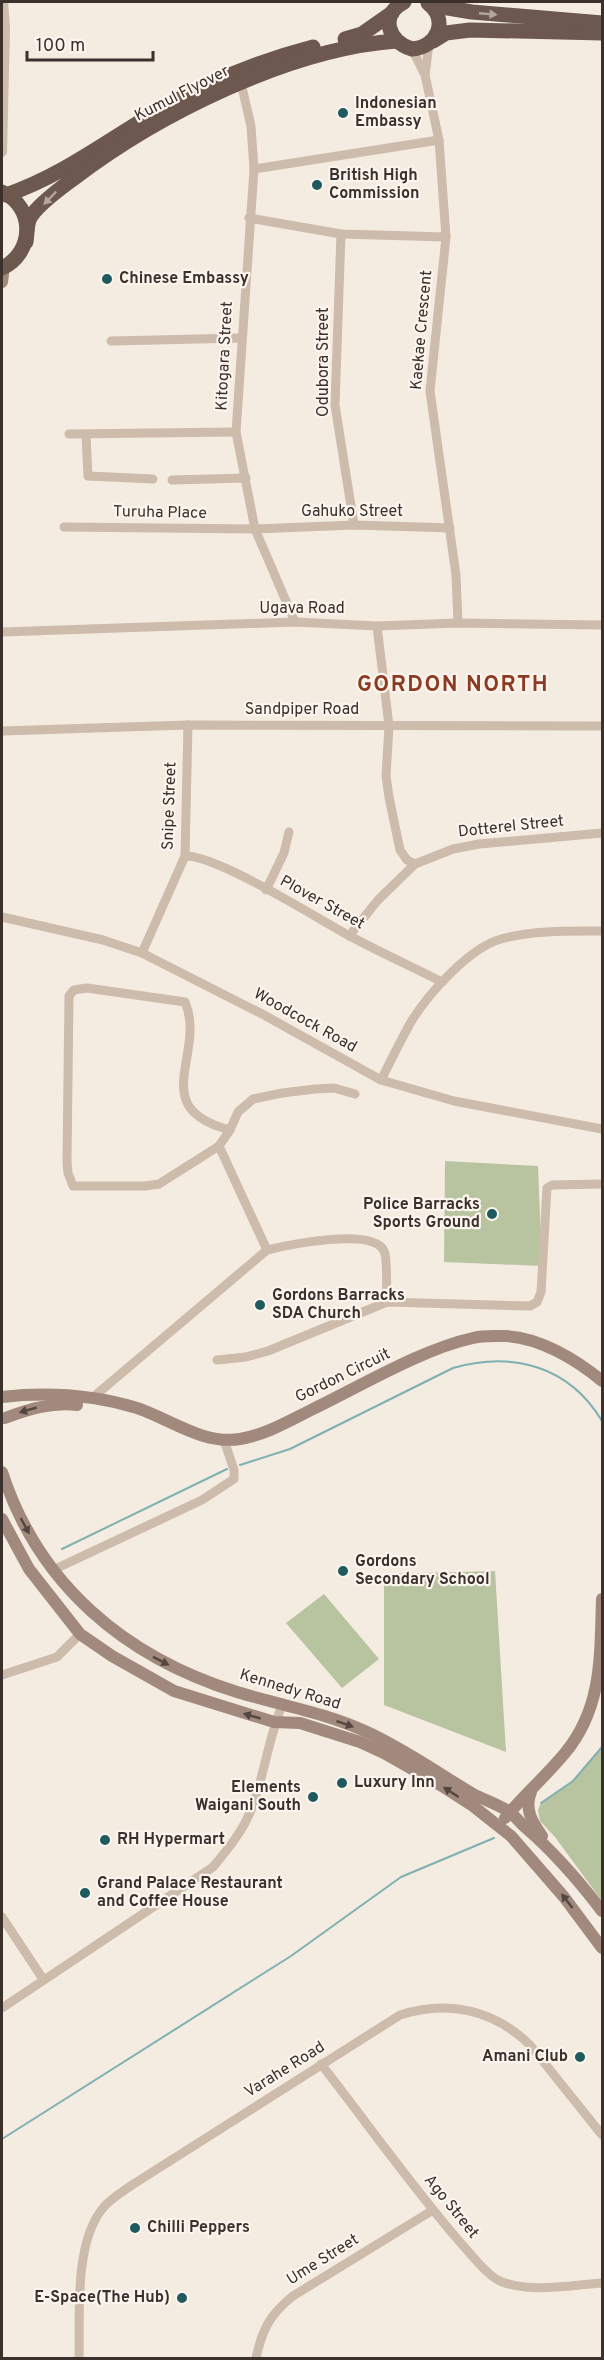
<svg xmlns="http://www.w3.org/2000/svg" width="604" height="2360" viewBox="0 0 604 2360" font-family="Overpass,sans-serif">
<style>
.green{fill:#b8c4a0}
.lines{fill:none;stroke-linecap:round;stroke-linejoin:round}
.stream{stroke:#7fb0b2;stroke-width:2}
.minor{stroke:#cdbbac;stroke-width:9}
.tertiary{stroke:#cdbbac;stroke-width:10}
.secondary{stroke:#a18a7d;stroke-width:12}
.trunk{stroke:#6c584f;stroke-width:15}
.oneway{fill:#b4a69e}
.oneway2{fill:#544640}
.poi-dot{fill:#1f5a5e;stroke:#fbf5ee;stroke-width:2}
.labels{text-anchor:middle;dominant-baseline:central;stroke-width:4.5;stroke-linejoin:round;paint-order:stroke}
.street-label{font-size:16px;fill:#3b302b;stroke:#fbf5ee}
.poi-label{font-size:16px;font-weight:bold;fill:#3b302b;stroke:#fbf5ee;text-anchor:start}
.district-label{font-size:22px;font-weight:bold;letter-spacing:1.5px;fill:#8c3b22;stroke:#fbf5ee}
</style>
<rect width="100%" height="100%" fill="#f4ebe1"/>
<!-- green -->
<g class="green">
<path d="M445,1161L538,1166L542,1266L444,1262Z"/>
<path d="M495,1571L506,1752L384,1705V1574Z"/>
<path d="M324,1594L379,1659L342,1688L286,1623Z"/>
<path d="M602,1747V1901L555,1837L540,1821L538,1810L541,1803L573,1781Z"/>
</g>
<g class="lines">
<!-- stream -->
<g class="stream">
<path d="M240,1465L290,1449L453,1368C513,1351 569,1366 602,1421"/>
<path d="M62,1549L227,1469"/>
<path d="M541,1803L573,1781L602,1747"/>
<path d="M2,2139L291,1956L401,1877L494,1838"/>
</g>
<!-- minor -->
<g class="minor">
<path d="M412,49L425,75L439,140L446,237L430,391L456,575L458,623"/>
<path d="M425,75L429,44"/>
<path d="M241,83L251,126L254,169L236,432L255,529L295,622"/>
<path d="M254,169L439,140"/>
<path d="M249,218L341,234L446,237"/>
<path d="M341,234L335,405L354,525"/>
<path d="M111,341L241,338"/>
<path d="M69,434L236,432"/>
<path d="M86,435L88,476L153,479"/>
<path d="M172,480L246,478"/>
<path d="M64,527L255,529L354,525L450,528"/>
<path d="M377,626L389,726L386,776L389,797L400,850L407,860L415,864"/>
<path d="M2,632L295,622L377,626L458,623L602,625"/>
<path d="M2,731L188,725L602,726"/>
<path d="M185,856C217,855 315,917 348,935C379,952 411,966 442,982"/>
<path d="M266,890L284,853L289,832"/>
<path d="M2,917L103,940L142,953L264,1015L381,1080L454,1101L602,1129"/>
<path d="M349,936L378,900L415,864L453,849L479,844L602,833"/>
<path d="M142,953L185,856L188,725"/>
<path d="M381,1080C391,1061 400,1041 411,1022C428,994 469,948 501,939C533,930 570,931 602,931"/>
<path d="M219,1146L159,1184L145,1186H73L68,1173L67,1162L69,996L74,990L87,988L185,1002C207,1054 145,1108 230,1130"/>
<path d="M267,1250L219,1146L230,1130L238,1112L253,1099L282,1093L315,1089L334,1088L355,1094"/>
<path d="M217,1360L246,1357L268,1351L387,1302L530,1306L537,1302L541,1292L547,1188L552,1185L602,1184"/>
<path d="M91,1399L267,1250C288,1245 373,1227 384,1251C388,1258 386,1292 387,1302"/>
<path d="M53,1570L202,1500L234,1479V1470L224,1440"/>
<path d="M2,1675L57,1657L80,1634"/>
<path d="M2,1917L43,1979"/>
<path d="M2,2008L213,1867C229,1848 245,1828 253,1805C265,1771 269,1736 283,1703"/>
<path d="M321,2064C367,2123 410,2184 459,2241C470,2253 488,2277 502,2282C533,2293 571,2285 602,2283"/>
<path d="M79,2358C80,2314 74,2243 103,2208C110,2199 122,2192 132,2185L400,2015C448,2000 493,2009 530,2045L602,2135"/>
<path d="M256,2358C262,2330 270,2314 293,2296L433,2210"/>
</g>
<!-- tertiary -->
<path class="tertiary" d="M2,152L5,28L3,2"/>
<!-- secondary -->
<g class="secondary">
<path d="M2,282L4,267"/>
<path d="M2,1397C46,1392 94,1395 137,1408C170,1419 203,1445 240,1439C265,1435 289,1421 311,1410C359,1387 422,1349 473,1338C483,1335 495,1336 505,1336C539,1337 577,1360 602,1381"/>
<path d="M5,1418C29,1409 52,1402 77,1405"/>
<path d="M2,1472C39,1585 125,1657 237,1692C280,1705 326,1713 367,1732C404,1749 438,1773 473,1794C485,1800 499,1805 510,1812C516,1817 520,1823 526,1828C555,1853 579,1881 602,1911"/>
<path d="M2,1519L29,1569L80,1634L112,1656L174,1691L274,1722L300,1723L360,1742L384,1753L442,1786L473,1806L511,1836L564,1897L602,1948"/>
<path d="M531,1792C524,1809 532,1822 542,1836"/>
<path d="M505,1818C524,1795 546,1776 565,1753C603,1707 600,1655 602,1599"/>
</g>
<!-- trunk -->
<g class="trunk">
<path d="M404,2C379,15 388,42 412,49C438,47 449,20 428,3"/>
<path d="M430,5L472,12L602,23"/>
<path d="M345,39L362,34L392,13"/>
<path d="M433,41L446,33L470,30L602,33"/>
<path d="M2,192C36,207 34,253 2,268"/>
<path d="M6,195C62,176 108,140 158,111C206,83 259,61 313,47"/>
<path d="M26,242C27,235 27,226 29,220C34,208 62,187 73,179C158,114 289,49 396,41"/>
</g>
</g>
<!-- one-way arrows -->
<defs><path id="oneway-solid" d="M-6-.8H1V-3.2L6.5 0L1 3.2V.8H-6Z" transform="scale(1.5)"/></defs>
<g class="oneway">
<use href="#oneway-solid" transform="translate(488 14) rotate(5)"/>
<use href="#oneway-solid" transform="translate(50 198) rotate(134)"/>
</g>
<g class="oneway2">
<use href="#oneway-solid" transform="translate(28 1410) rotate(164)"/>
<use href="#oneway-solid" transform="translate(25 1526) rotate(62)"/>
<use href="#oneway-solid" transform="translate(161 1661) rotate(27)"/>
<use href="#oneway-solid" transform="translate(252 1716) rotate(-164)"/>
<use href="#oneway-solid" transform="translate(345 1724) rotate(19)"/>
<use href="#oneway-solid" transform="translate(451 1792) rotate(-147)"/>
<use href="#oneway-solid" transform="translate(567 1901) rotate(-128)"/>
</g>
<!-- markers -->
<g class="poi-dot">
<circle cx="343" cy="113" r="6"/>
<circle cx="317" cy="185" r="6"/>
<circle cx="107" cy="279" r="6"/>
<circle cx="492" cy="1214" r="6"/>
<circle cx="260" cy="1305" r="6"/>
<circle cx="343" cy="1571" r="6"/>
<circle cx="342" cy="1783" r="6"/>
<circle cx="313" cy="1797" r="6"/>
<circle cx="105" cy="1840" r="6"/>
<circle cx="85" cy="1893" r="6"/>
<circle cx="580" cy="2057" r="6"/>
<circle cx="135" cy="2228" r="6"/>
<circle cx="182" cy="2298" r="6"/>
</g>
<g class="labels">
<!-- street labels -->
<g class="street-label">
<text transform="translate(182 94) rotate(-27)">Kumul Flyover</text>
<text transform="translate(422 330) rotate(-85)">Kaekae Crescent</text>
<text transform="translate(225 356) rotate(-87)">Kitogara Street</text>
<text transform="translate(324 362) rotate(-90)">Odubora Street</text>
<text x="352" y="512">Gahuko Street</text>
<text transform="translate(160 513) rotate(1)">Turuha Place</text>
<text x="302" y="609">Ugava Road</text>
<text x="302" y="710">Sandpiper Road</text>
<text transform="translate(170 806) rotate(-88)">Snipe Street</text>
<text transform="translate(511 827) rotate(-6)">Dotterel Street</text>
<text transform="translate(322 903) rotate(29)">Plover Street</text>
<text transform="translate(305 1021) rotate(29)">Woodcock Road</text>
<text transform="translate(343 1376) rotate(-26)">Gordon Circuit</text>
<text transform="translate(290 1690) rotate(17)">Kennedy Road</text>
<text transform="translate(285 2070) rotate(-32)">Varahe Road</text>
<text transform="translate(451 2207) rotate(51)">Ago Street</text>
<text transform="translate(323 2260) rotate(-32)">Ume Street</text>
</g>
<!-- poi labels -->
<g class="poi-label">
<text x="355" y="104">Indonesian<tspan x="355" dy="18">Embassy</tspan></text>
<text x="329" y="176">British High<tspan x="329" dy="18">Commission</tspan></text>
<text x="119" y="279">Chinese Embassy</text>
<text x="480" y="1205" text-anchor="end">Police Barracks<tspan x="480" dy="18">Sports Ground</tspan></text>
<text x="272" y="1296">Gordons Barracks<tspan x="272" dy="18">SDA Church</tspan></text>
<text x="355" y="1562">Gordons<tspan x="355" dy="18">Secondary School</tspan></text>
<text x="354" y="1783">Luxury Inn</text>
<text x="301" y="1788" text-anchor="end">Elements<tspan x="301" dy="18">Waigani South</tspan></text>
<text x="117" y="1840">RH Hypermart</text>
<text x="97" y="1884">Grand Palace Restaurant<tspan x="97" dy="18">and Coffee House</tspan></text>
<text x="568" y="2057" text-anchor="end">Amani Club</text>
<text x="147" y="2228">Chilli Peppers</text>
<text x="170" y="2298" text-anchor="end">E-Space(The Hub)</text>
</g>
<!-- district labels -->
<g class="district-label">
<text x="453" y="685">GORDON NORTH</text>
</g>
</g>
<!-- border -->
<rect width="604" height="2360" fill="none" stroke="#3b302b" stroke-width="6"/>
<!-- scale -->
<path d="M27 51v9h126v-9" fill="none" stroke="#3b302b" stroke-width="3"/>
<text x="36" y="51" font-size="18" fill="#3b302b" stroke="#fbf5ee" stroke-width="4.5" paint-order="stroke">100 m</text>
</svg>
